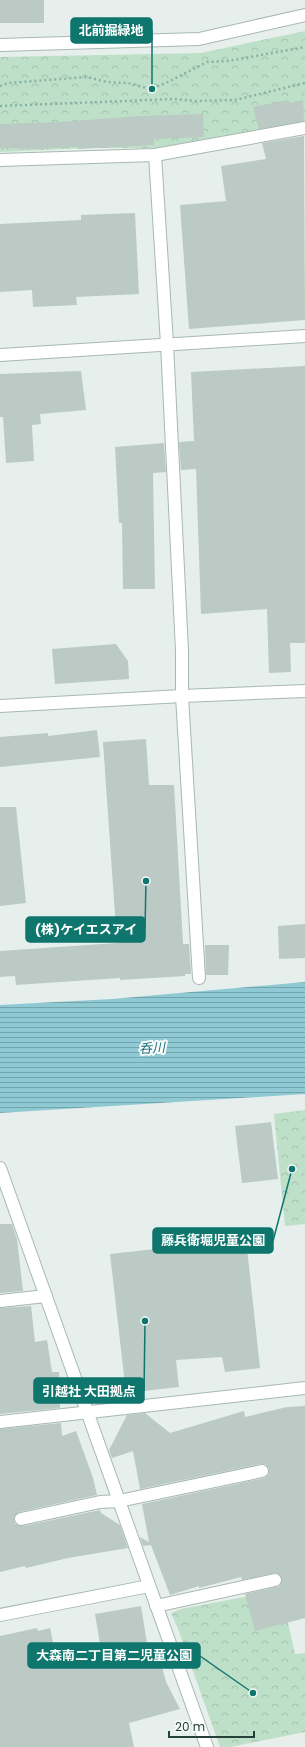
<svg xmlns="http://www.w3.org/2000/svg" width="305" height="1747" viewBox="0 0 305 1747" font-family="Poppins,'Noto Sans JP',sans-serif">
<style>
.park{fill:url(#park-crowns)}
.water{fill:url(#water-rules)}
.building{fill:#bbcac4}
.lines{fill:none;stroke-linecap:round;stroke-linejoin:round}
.minor-casing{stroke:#a8b8b2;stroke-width:14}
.path{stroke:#86b3a5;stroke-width:2.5;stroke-dasharray:2 3;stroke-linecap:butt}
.minor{stroke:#fff;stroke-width:12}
.labels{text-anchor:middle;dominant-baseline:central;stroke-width:4;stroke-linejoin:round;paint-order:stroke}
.water-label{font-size:13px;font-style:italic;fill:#1c6f80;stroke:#f7fbf9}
.leader{fill:none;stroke:#0f766e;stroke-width:1.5}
.callout-dot{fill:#0f766e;stroke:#f7fbf9;stroke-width:1.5}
.callout{fill:#0f766e;stroke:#0f766e;stroke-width:1.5}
.callout-label{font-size:13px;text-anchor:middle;font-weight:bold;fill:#fff}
</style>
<defs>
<pattern id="park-crowns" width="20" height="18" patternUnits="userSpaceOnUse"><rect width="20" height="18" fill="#bfe0c8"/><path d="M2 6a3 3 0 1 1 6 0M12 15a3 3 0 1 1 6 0" fill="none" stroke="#a4c1ad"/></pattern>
<pattern id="water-rules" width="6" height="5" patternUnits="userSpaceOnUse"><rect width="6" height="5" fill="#8ec9d4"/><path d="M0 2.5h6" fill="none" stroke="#74a5ad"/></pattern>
</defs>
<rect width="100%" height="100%" fill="#e6efeb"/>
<!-- park -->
<g class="park">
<path d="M305,31V121L251,133L155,148H88L0,152V57L201,53Z"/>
<path d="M305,1110V1224L285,1226L274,1114Z"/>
<path d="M270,1592L283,1601L295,1654L305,1653V1732L230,1747H220L178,1629L171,1613L181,1609Z"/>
</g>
<!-- water -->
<path class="water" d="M305,982V1094L0,1113V1005L112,999Z"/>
<!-- building -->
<g class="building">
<rect x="0" y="0" width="44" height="23"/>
<path d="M288,100L290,103L303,100L304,121L259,129L253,107Z"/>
<path d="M203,114L204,137L154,139V145L78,149L77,147L36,149L0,148V124L59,122L139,116Z"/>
<path d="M304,136L305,320L189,329L180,205L226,201L221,166L266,159L262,143Z"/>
<path d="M135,213L139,294L76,297L77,305L33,307L32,290L0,292V224L81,220V215Z"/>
<path d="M305,366V643H290L291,672L269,673L267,609L201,614L196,469L181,470L179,442L194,441L191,372Z"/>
<path d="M81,371L86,410L40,414L41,424L32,425L34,461L6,463L3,417H0V374Z"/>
<path d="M164,443L166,472L153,473L155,589H123L122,523H119L115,447Z"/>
<path d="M116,644L128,661L129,679L55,684L52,649Z"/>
<path d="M97,730L100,757L0,767V737L48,733V736Z"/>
<path d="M146,739L149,785H174L183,944H189L191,974H185V976L120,980V978L16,985L15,976L0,977V951L117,943L103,742Z"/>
<path d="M0,807H16L26,903L0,906Z"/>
<path d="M305,924V958L279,959L278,926Z"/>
<path d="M205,945H229L228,975H206Z"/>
<path d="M271,1122L278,1179L242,1183L235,1126Z"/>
<path d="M0,1224H12L17,1239L23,1291L0,1293Z"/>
<path d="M246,1239L260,1368L225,1372L222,1357L176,1360L179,1387L126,1393L110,1254Z"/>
<path d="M31,1306L35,1342L47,1340L52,1372H59L60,1408L0,1414V1308Z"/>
<path d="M305,1406V1618L255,1631L245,1594L280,1586L282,1579L277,1573L242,1580L241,1577L199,1588V1586L170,1595L151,1545L143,1546L140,1537L149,1542L142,1504L264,1478L269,1474V1469L265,1464H260L140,1489L133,1451L112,1458L109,1450L127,1415L145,1413L170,1433L244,1411L245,1417L287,1407Z"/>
<path d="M61,1423L62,1436L76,1431L93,1478L97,1495L19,1512L14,1517L15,1524L23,1526L100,1510L101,1513L120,1525L128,1548L68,1558L26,1568L25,1566L0,1572V1429Z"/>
<path d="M141,1606L150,1662L161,1663L166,1682L180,1709L129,1723L134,1747H0V1636L37,1628L38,1631L50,1628L55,1652L100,1644L95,1614Z"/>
</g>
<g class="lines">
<defs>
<g id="minor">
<path d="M0,45L199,39L305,15"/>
<path d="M155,155L167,344L182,651V696L199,978"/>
<path d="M0,160L155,155L305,128"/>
<path d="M0,355L305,336"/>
<path d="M0,706L182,696L305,691"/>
<path d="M0,1168L207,1747"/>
<path d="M0,1301L46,1296"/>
<path d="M0,1422L305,1388"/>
<path d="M21,1519L100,1502L119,1501L262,1471"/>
<path d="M156,1606L275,1580"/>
<path d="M0,1615L149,1586"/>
</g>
</defs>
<!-- minor casing -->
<use href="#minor" class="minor-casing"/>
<!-- path -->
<g class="path">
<path d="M0,86L8,83L87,77L107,82L128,83L151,89L168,82L207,62L228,61L305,47"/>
<path d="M0,106L174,99L196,101L235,100L305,83"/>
</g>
<!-- minor -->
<use href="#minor" class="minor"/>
</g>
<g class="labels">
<!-- water labels -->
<g class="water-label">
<text transform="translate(152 1048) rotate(-3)">呑川</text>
</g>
</g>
<!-- callouts -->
<path class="leader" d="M152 89L152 30M146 881L145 929M292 1169L273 1241M145 1321L144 1391M253 1693L200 1656"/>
<g class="callout-dot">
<circle cx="152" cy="89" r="4"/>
<circle cx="146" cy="881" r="4"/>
<circle cx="292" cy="1169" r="4"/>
<circle cx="145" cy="1321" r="4"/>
<circle cx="253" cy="1693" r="4"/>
</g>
<g class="callout">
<rect x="71" y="18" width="81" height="25" rx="4"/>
<rect x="26" y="917" width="119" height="25" rx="4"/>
<rect x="153" y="1228" width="120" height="25" rx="4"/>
<rect x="34" y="1378" width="110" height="25" rx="4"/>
<rect x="28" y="1643" width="172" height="25" rx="4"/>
</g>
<g class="callout-label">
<text x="111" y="35">北前掘緑地</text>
<text x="86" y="934">(株)ケイエスアイ</text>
<text x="213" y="1245">藤兵衛堀児童公園</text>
<text x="89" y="1396">引越社 大田拠点</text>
<text x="114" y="1660">大森南二丁目第二児童公園</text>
</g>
<!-- scale -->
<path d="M169 1731v6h85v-6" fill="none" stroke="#24423a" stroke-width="2"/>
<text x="175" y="1731" font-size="12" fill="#24423a" stroke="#f7fbf9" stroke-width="3" paint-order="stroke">20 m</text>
</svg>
